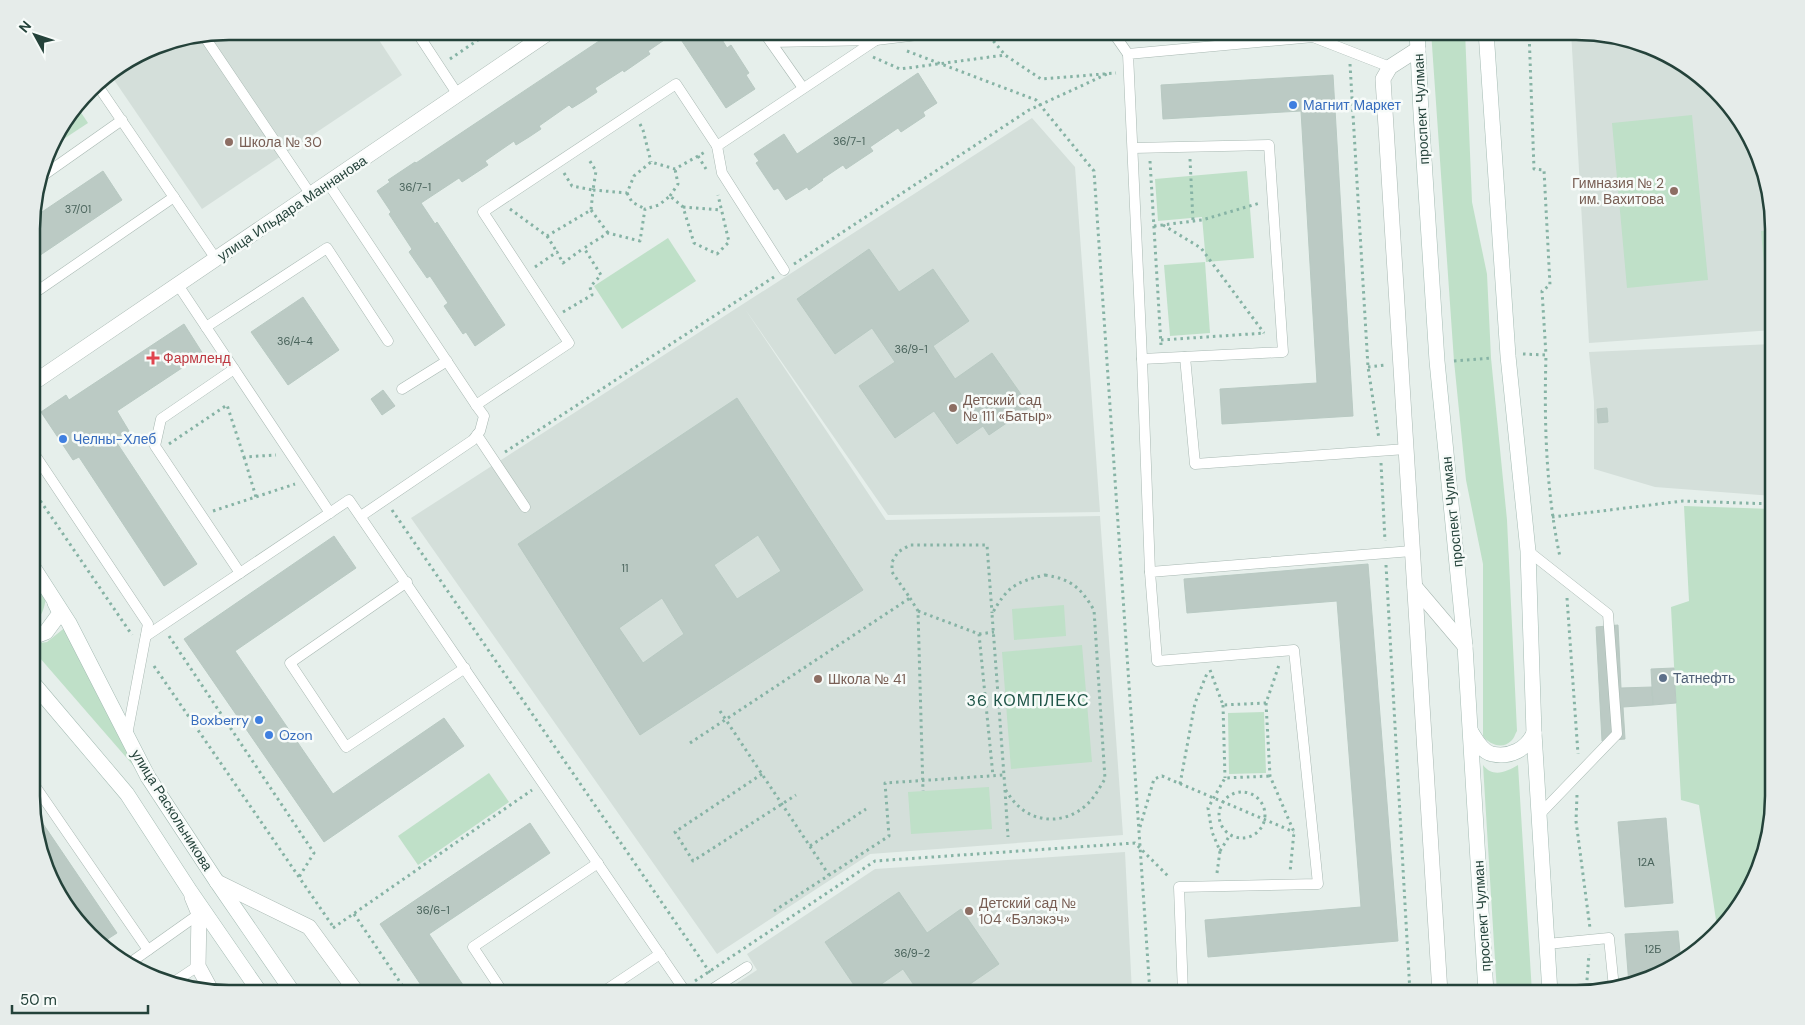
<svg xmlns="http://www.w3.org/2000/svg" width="1805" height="1025" viewBox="0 0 1805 1025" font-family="'DM Sans',sans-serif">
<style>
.built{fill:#d4dfda}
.green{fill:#bfe0c8}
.building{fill:#bbcac4;stroke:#b8c9c2;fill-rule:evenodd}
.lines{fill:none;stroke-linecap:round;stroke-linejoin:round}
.lane-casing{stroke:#a8b8b2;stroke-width:11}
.street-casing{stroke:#a8b8b2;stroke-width:16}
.secondary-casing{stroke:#a4bbb3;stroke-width:16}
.path{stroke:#86b3a5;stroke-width:3;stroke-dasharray:2.5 4;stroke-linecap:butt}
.lane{stroke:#fff;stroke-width:10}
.street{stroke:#fff;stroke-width:15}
.secondary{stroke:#fff;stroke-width:15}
.shop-dot{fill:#3f7fe0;stroke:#f7fbf9;stroke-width:2}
.education-dot{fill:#8d6e63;stroke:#f7fbf9;stroke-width:2}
.health-dot{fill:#e0444e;stroke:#f7fbf9;stroke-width:2}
.service-dot{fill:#5c6f8a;stroke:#f7fbf9;stroke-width:2}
.labels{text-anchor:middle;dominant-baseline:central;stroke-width:5;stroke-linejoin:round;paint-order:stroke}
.number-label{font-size:11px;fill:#4a645c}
.shop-label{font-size:14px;fill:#366cbe;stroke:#f7fbf9;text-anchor:start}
.street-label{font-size:14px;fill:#24423a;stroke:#f7fbf9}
.education-label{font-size:14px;fill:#785e54;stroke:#f7fbf9;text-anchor:start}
.health-label{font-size:14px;fill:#be3a42;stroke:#f7fbf9;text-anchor:start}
.service-label{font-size:14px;fill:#4e5e75;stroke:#f7fbf9;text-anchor:start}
.quarter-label{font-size:16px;letter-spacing:1px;fill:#1f5548;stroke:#f7fbf9}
.rim{fill:none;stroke:#24423a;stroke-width:2.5}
</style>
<rect width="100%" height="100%" fill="#e6efeb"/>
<!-- built -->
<g class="built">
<path d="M229,31H373L402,75L202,209L110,74L154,46Z"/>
<path d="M1571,31L1627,38L1675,58L1741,119L1763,166L1773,216V330L1589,343Z"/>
<path d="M1032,118L1075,167L1100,512L888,515L745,309L886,520L1100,516L1123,835L870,854L717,954L411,518Z"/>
<path d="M1773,344V496L1655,487L1594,469V402L1589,352Z"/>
<path d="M1125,852L1132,993L736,994L731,987L757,970L747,954L875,869Z"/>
</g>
<!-- green -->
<g class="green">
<path d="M1431,31H1465L1472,202L1487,274L1491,358L1507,520L1517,731C1515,734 1514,739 1511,741C1502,750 1489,744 1483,736V564L1466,480L1454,361Z"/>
<path d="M78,108L88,123L50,148L52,141Z"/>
<path d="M1692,115L1708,280L1627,288L1612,123Z"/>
<path d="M1247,171L1254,258L1206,262L1202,217L1158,221L1155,179Z"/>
<path d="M1773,230V319H1769L1761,231Z"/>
<path d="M668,238L696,281L622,329L594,286Z"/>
<path d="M1205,262L1210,333L1170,336L1164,265Z"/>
<path d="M1684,506L1773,509V809L1747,895L1717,927L1699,805L1681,800L1671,607L1689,601Z"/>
<path d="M33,575L46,598C44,609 42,617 33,623Z"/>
<path d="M1064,605L1066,636L1014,640L1012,609Z"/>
<path d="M67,626L145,779L33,650L34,644L47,642Z"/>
<path d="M1082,645L1092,762L1011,769L1002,652Z"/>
<path d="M1264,712L1266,773L1229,774L1228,713Z"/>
<path d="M1483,765C1493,778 1506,772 1518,765L1532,993H1497Z"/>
<path d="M489,773L509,802L418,865L398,836Z"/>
<path d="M989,787L992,829L911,834L908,792Z"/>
</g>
<!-- building -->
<g class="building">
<path d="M614,31H717L727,48L731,45L749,73L746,75L755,89L726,108L676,32L648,51L650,54L624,72L623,70L595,88L597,92L585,100L572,108L569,105L539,126L541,129L529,137L516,145L514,141L485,161L488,165L462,182L459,178L421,203L435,224L437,222L505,325L475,346L466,332L463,334L444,306L448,303L430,276L427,278L409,252L412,249L389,214L391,212L377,191L390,182L388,180L415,162L416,163Z"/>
<path d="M918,73L937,103L923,112L925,116L901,132L898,128L870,147L873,151L846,169L843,165L822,179L823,180L809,190L807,187L786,200L778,188L774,190L756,163L759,161L754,154L784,134L797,154Z"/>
<path d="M1333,75L1353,416L1222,424L1220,389L1317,383L1301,111L1163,119L1161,85Z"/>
<path d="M103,171L122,200L33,260V218Z"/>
<path d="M869,249L899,292L933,269L969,321L933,346L955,379L992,353L1030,407L989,435L983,426L957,444L934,411L895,438L859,386L895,362L872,328L835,354L797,299Z"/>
<path d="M303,297L339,350L288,385L251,332Z"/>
<path d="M184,324L203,354L117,411L129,431L115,440L197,564L164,586L79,457L73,460L41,412L66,395L69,400Z"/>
<path d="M383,390L395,406L382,415L371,399Z"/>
<path d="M737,398L863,590L640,735L518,544ZM758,535L781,571L737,599L714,565ZM662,598L684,634L643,663L619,628Z"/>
<path d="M1607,408L1608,422L1598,423L1597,409Z"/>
<path d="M334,536L356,568L235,651L333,794L444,718L464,746L324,842L184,639Z"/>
<path d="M1368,564L1398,941L1208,957L1205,920L1361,907L1337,601L1187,613L1184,579Z"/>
<path d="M1618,625L1621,688L1652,687L1653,705L1623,707L1625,739L1602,741L1596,627Z"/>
<path d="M1674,668L1676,703L1653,705L1651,669Z"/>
<path d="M33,809L117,933L103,942L65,906L33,822Z"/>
<path d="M1666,818L1673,903L1625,907L1618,822Z"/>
<path d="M530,823L550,853L429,934L469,994H427L380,924Z"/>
<path d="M899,892L927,933L961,909L999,964L960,991L961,994H920L903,969L867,994H860L825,942Z"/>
<path d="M1678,931L1681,963L1639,983L1629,985L1625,934Z"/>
</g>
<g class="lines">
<defs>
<g id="lane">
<path d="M416,31L458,95"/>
<path d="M763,31L803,88"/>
<path d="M1112,31L1128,54"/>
<path d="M204,36L311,195"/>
<path d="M771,42L876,40L951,31"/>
<path d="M96,83L216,259"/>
<path d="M717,146L722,173L784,270"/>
<path d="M1133,148L1269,145L1283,352L1142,359"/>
<path d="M41,177L122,120"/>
<path d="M328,183L476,405L569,343L483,212L676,84L717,146L876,40"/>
<path d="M178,285L330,513"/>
<path d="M33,294L174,197"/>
<path d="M206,327L327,248L388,341"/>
<path d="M1185,357L1195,464L1406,449"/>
<path d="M234,369L161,419L155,446L240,573"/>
<path d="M402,389L447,361"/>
<path d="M477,435L525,507"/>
<path d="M33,452L148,624L127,735"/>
<path d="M361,516L473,440L480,431L484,416L476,405"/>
<path d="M1528,551L1608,614L1617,734L1539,815"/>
<path d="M1150,572L1142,359L1128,54L1313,37L1390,67"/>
<path d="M407,582L290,663L346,747L465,668"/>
<path d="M146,636L349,500L687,994"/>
<path d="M33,783L148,950"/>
<path d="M1547,944L1609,938L1614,988"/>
<path d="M127,965L199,914"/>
<path d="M171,984L198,966"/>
<path d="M1183,993L1179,887L1318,884L1294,650L1157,661L1150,572L1412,551"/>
<path d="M504,994L473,947L598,863"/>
<path d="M600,994L660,954"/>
<path d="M705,994L747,967"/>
</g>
<g id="street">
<path d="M1418,49L1390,67L1383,79L1440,993"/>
<path d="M33,383L551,31"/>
<path d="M1415,587L1465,646"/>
<path d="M217,882L309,927L358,994"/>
<path d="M192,897L199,914L198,966L212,992"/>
</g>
<g id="secondary">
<path d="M1417,31L1421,113L1437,361L1465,646L1486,993"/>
<path d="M1486,31L1508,356L1528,551L1534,733L1550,993"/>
<path d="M33,567L69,623L148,777L217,882L294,994"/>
<path d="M33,637L46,632L60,613L55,603"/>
<path d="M33,683L127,794L190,891L261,994"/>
<path d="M1471,732C1476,740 1482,752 1492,754C1510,758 1527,749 1534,733"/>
</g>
</defs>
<!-- lane casing -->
<use href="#lane" class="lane-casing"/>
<!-- street casing -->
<use href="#street" class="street-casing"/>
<!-- secondary casing -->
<use href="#secondary" class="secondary-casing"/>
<!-- path -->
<g class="path">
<path d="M985,31L1005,55"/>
<path d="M1529,31L1534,169L1544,170L1550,285L1542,291L1546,355"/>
<path d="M907,51L1036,100L1094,171L1150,993"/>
<path d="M873,57L900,69L1005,55L1041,79L1116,73"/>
<path d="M450,59L491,31"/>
<path d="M1350,64L1368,367L1379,439"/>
<path d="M640,124L643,130L651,162"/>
<path d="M698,156L706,169"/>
<path d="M1190,159L1193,221"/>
<path d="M1150,161L1161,345"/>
<path d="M564,173L572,186L593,190L596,171L588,158"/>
<path d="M627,193L632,202L645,209"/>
<path d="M670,196L678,184L675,169"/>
<path d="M683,207L721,210"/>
<path d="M510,209L547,236L591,210L593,190L627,193L634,176L651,162L675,169L705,152"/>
<path d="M591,210L608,233"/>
<path d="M1163,225L1201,248L1264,333"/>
<path d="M1154,226L1202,220L1260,203"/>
<path d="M547,236L557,252"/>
<path d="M794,264L1029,110L1107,74"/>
<path d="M535,267L557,252L563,263L584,248"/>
<path d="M563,312L592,295L590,287L601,275L584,248L608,233L640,241L645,209L659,205L670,196L683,207L694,243L717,254L729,242L718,195"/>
<path d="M1161,340L1265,333"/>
<path d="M1523,354L1546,355C1544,423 1546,491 1560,557"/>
<path d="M1454,361L1491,358"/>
<path d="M1368,367L1386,365"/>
<path d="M169,444L227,405L244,457L276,455"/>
<path d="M505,452L774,277"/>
<path d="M244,457L256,497"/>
<path d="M1381,463L1385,541"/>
<path d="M33,490L132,635"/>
<path d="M392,510L711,974"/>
<path d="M213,511L295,484"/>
<path d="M1552,517L1683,501L1773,504"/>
<path d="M1386,565L1410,993"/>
<path d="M1045,575C1071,579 1080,587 1094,610L1105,779C1101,785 1097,793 1092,799C1075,820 1045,826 1023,810C1015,804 1010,797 1005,789L992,614C1007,587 1015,582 1045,575Z"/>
<path d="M910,598L918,611L923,791"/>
<path d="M1567,598L1578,754"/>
<path d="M918,611L979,634L993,776"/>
<path d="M979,634L994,632"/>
<path d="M169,636L314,853L299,877"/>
<path d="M154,666L334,928"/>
<path d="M1210,670L1223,705L1266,703L1279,665"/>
<path d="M1266,703L1270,776L1294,832L1290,872"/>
<path d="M1223,705L1225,778"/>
<path d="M720,711L829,875"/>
<path d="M690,743L910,598L892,572V562L898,552L910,545H987L992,613"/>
<path d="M762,774L675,832L693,861L796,795"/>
<path d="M1180,784L1195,703L1208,671"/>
<path d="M1005,790L1008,837"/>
<circle cx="1242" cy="815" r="23"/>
<path d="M1577,795L1576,821L1590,928"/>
<path d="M1140,827L1154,779L1162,776L1294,832"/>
<path d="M810,846L866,809"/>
<path d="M1220,851L1230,835"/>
<path d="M1217,873L1220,851L1212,832L1208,808L1225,778L1270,776"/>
<path d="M774,911L889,836L885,783L1004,775"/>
<path d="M354,914L408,994"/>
<path d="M333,928L532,790"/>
<path d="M695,981L875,861L1135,843L1170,878"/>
<path d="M1586,993L1589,954"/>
</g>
<!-- lane -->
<use href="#lane" class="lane"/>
<!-- street -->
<use href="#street" class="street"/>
<!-- secondary -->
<use href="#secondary" class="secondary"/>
</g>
<!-- markers -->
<g class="shop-dot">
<circle cx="1293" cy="105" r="5"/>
<circle cx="63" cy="439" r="5"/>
<circle cx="259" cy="720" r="5"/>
<circle cx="269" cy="735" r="5"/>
</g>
<g class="education-dot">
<circle cx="229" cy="142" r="5"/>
<circle cx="1674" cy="191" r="5"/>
<circle cx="953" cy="408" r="5"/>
<circle cx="818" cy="679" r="5"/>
<circle cx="969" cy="911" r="5"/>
</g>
<path class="health-dot" d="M150.5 350.5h5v5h5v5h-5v5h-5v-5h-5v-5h5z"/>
<circle class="service-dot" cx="1663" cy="678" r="5"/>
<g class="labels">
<!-- number labels -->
<g class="number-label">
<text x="849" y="141">36/7-1</text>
<text x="415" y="187">36/7-1</text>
<text x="78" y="209">37/01</text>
<text x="295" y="341">36/4-4</text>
<text x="911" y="349">36/9-1</text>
<text x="625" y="568">11</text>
<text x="1646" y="862">12А</text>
<text x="433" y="910">36/6-1</text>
<text x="1653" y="949">12Б</text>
<text x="912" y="953">36/9-2</text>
</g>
<!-- shop labels -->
<g class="shop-label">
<text x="1303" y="105">Магнит Маркет</text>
<text x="73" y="439">Челны-Хлеб</text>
<text x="249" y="720" text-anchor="end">Boxberry</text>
<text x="279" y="735">Ozon</text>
</g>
<!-- street labels -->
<g class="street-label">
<text transform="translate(1421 109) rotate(-93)">проспект Чулман</text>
<text transform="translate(292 208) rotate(-34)">улица Ильдара Маннанова</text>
<text transform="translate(1452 512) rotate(-96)">проспект Чулман</text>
<text transform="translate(172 810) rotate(58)">улица Раскольникова</text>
<text transform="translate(1482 916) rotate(-94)">проспект Чулман</text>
</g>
<!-- education labels -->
<g class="education-label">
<text x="239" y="142">Школа № 30</text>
<text x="1664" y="183" text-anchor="end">Гимназия № 2<tspan x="1664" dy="16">им. Вахитова</tspan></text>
<text x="963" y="400">Детский сад<tspan x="963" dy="16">№ 111 «Батыр»</tspan></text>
<text x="828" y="679">Школа № 41</text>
<text x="979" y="903">Детский сад №<tspan x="979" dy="16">104 «Бэлэкэч»</tspan></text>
</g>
<!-- health labels -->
<g class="health-label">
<text x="163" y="358">Фармленд</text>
</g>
<!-- service labels -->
<g class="service-label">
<text x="1673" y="678">Татнефть</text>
</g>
<!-- quarter labels -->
<g class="quarter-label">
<text x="1028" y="700">36 КОМПЛЕКС</text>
</g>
</g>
<!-- crop -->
<path d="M0 0H1805V1025H0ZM229 40H1576A189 189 0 0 1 1765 229V796A189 189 0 0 1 1576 985H229A189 189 0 0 1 40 796V229A189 189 0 0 1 229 40Z" fill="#e6ecea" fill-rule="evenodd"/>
<path class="rim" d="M229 40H1576A189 189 0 0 1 1765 229V796A189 189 0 0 1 1576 985H229A189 189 0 0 1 40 796V229A189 189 0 0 1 229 40Z"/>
<!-- north arrow -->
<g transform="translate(35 35) rotate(310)" stroke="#f7fbf9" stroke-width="4" paint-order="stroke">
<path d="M0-4L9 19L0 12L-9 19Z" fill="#24423a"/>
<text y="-8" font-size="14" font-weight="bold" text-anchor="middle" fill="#24423a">N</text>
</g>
<!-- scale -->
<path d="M12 1005v8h136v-8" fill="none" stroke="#24423a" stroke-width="2.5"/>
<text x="20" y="1005" font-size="15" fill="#24423a" stroke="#f7fbf9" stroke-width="4" paint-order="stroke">50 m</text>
</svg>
